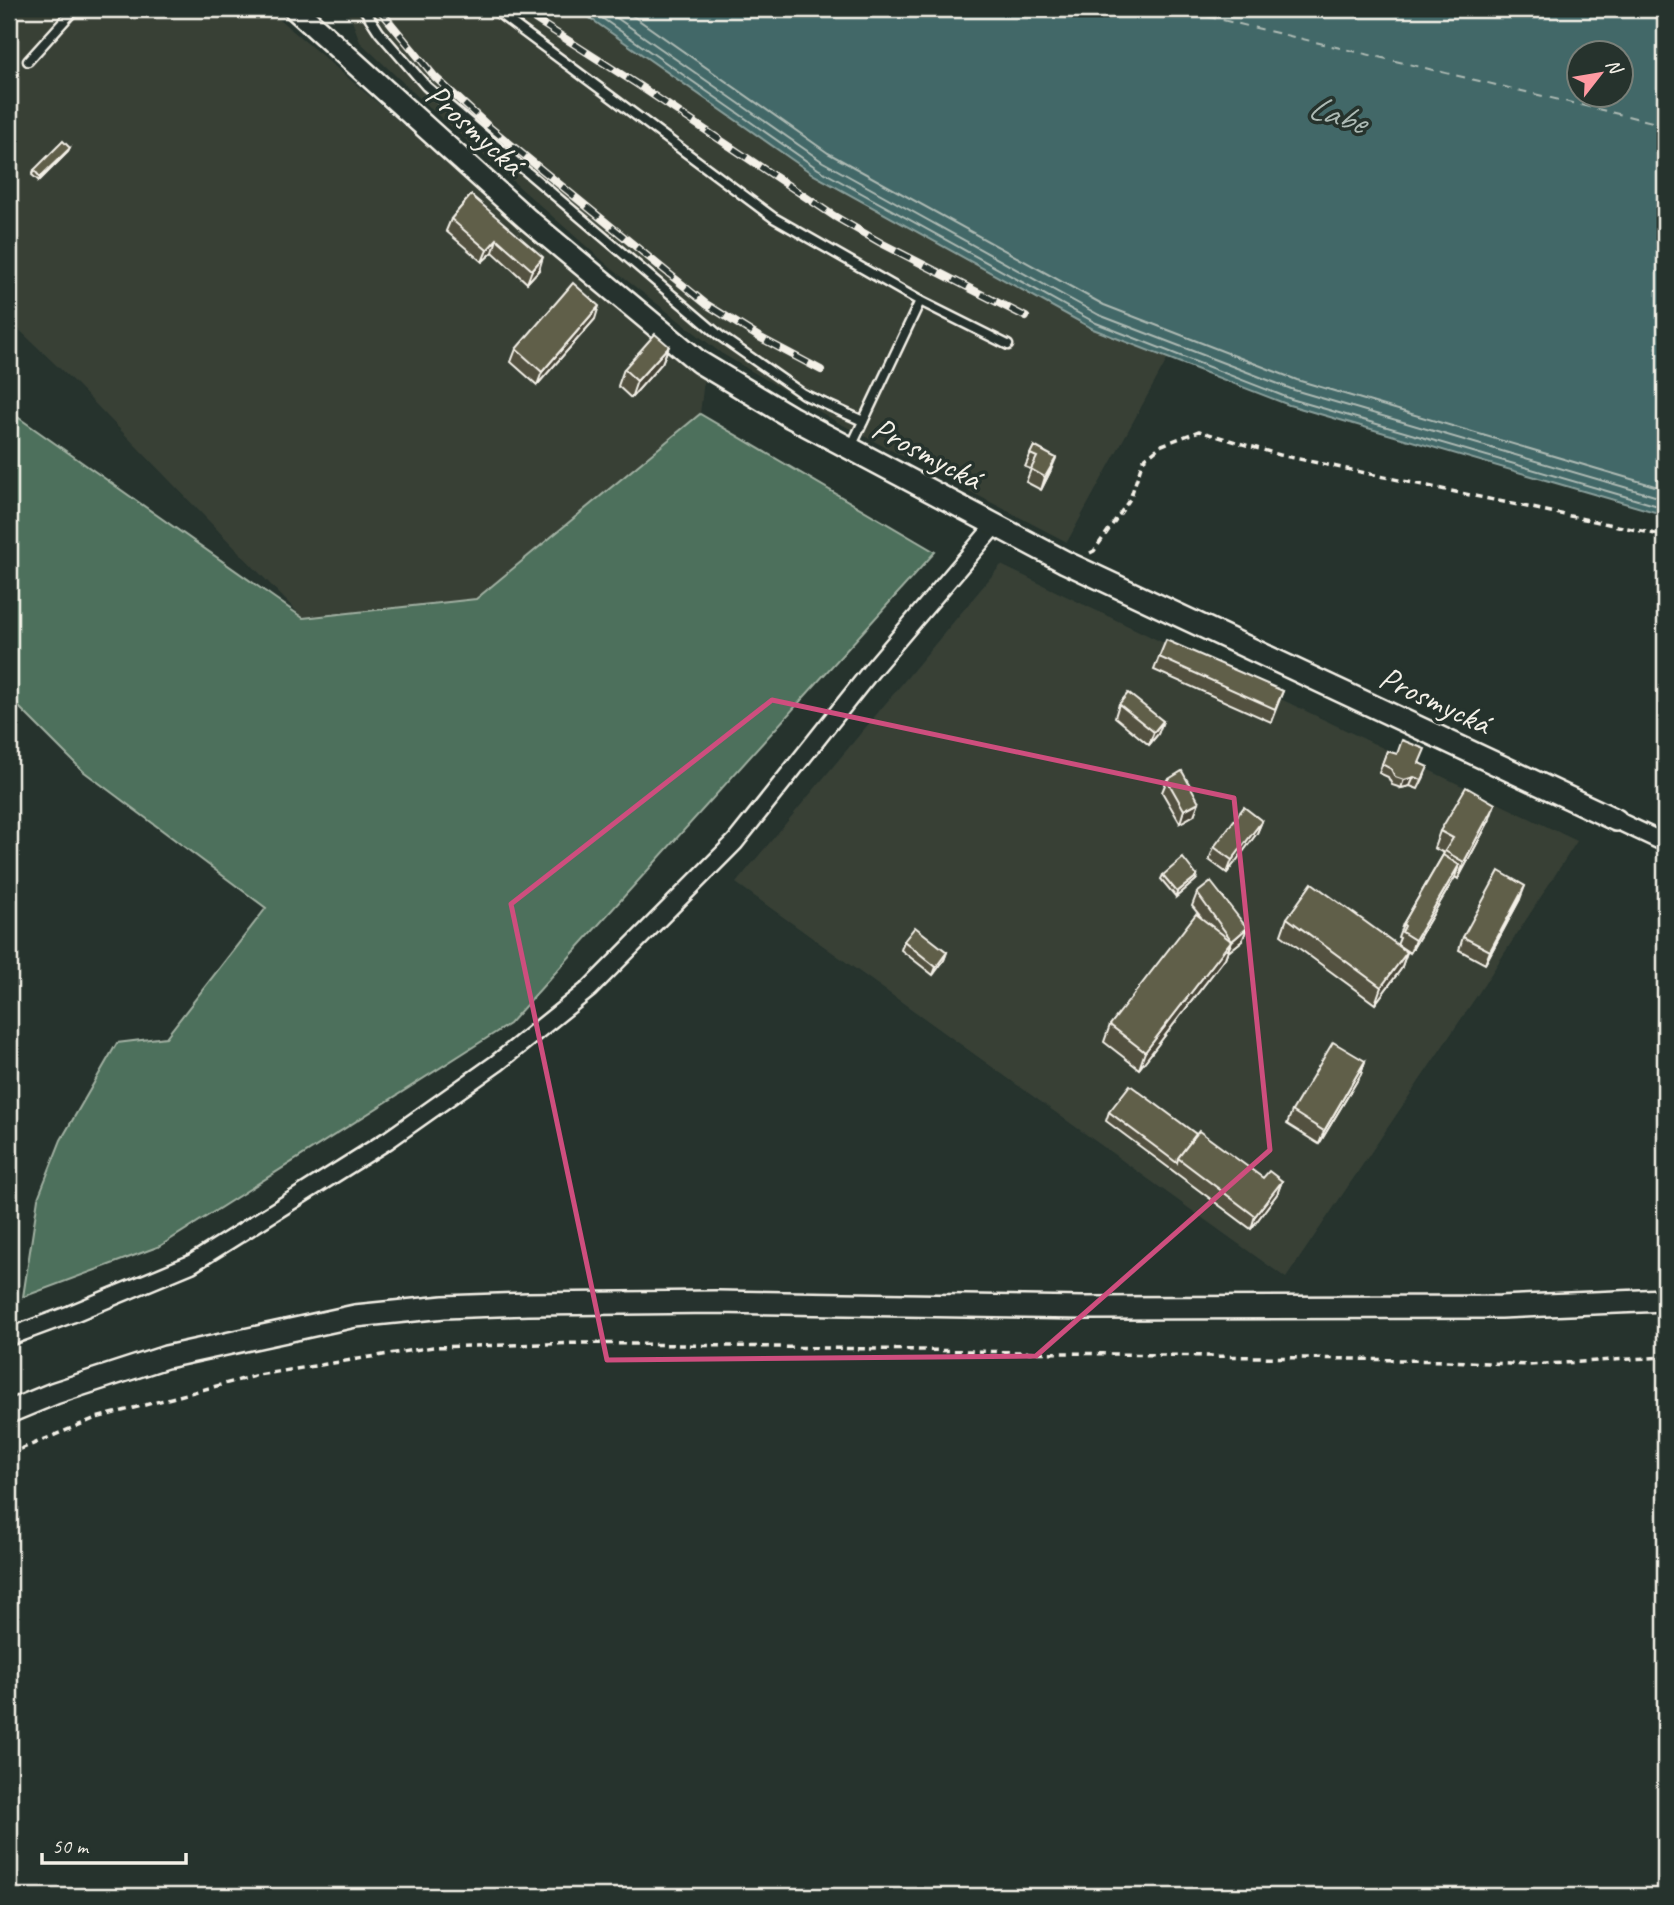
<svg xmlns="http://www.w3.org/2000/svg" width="1674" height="1905" viewBox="0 0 1674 1905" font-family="Caveat,sans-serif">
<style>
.built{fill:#384036}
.green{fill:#4e705b;stroke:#a1b0a2;stroke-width:2}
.water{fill:#436867;stroke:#8a9f9b;stroke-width:2;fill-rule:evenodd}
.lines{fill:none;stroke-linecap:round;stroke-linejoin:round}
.shore{stroke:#adbab4;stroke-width:2}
.ferry{stroke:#adbab4;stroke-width:2;stroke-dasharray:9 7;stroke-linecap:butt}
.lane-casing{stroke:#f4f1e8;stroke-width:13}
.street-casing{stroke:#f4f1e8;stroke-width:21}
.secondary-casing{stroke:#f4f1e8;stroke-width:26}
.path{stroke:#f4f1e8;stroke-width:3.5;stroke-dasharray:7 5;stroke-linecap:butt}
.lane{stroke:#26332d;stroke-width:8}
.street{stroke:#26332d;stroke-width:16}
.secondary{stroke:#26332d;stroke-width:21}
.rail-casing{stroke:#f4f1e8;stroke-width:8}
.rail{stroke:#26332d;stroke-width:5;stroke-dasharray:16;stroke-linecap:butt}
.wall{fill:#535140;stroke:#f4f1e8;stroke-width:2}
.shaded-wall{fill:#444234;stroke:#f4f1e8;stroke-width:2}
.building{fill:#615e4a;stroke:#f4f1e8;stroke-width:2}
.marked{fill:none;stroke:#ce4e7e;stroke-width:5;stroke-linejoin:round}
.labels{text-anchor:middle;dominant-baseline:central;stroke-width:7;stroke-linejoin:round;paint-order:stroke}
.street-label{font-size:33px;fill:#f4f1e8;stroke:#26332d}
.water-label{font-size:35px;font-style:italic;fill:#adbab4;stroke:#26332d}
</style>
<rect width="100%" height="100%" fill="#26332d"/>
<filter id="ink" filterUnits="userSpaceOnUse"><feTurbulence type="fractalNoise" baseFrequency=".0143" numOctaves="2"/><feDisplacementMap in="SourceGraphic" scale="14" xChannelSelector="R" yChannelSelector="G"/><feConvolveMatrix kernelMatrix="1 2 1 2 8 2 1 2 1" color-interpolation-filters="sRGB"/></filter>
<g filter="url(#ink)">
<!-- built -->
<g class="built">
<path d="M9,9H267L704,380L700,414L476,599L303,618L75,383L9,320Z"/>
<path d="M341,9H577L814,175L1094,329L1168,358L1067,542L839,423L721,353L612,269L430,108L360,42L351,17Z"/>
<path d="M1001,565L1577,841L1478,994L1286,1278L736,883Z"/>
</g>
<!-- green -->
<path class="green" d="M9,411L303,618L476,599L700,414L935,552L509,1024L160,1246L23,1297L38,1198L61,1140L117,1043L166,1037L266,908L83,771L9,697Z"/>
<!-- water -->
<path class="water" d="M577,9H1665V515L1289,405L1093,329L814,175ZM1580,52H1622V94H1580Z"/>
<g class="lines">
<!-- shore -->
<g class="shore">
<path d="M589,9L818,169L1096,323L1291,399L1665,508"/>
<path d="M604,9L823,162L1099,315L1294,390L1665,499"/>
<path d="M623,9L828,153L1104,305L1297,380L1665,489"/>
</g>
<!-- ferry -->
<path class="ferry" d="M1176,9L1665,125"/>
<defs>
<g id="lane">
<path d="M364,9L379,32L426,86L720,336L803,394L863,421"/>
<path d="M493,9L774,218L920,301L1008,345"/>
<path d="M28,61L75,9"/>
<path d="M851,447L920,301"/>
</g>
<g id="street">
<path d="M1616,820L1665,843"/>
<path d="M9,1337L71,1314L191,1264L388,1140L497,1063L589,989L735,842L871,671L995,525"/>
</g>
<g id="secondary">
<path d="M295,9L526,218L699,362L791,417L1065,562L1616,820"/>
<path d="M9,1412L55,1393L166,1357L355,1316L444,1307L528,1304L717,1302L1083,1308L1500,1307L1665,1300"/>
</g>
</defs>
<!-- lane casing -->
<use href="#lane" class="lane-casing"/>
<!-- street casing -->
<use href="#street" class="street-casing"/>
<!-- secondary casing -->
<use href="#secondary" class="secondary-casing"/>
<!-- path -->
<g class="path">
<path d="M1090,553L1094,551L1130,499L1143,460L1162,445L1199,431L1280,455L1665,536"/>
<path d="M9,1454L96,1418L258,1375L433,1347L583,1343L1447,1361L1529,1365L1665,1357"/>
</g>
<!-- lane -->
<use href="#lane" class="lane"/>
<!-- street -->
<use href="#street" class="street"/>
<!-- secondary -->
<use href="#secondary" class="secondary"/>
<defs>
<g id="rail">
<path d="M379,9L435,77L487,125L706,304L759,337L821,370"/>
<path d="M519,9L635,83L834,216L881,243L1026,317"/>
</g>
</defs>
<!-- rail casing -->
<use href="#rail" class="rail-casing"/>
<!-- rail -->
<use href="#rail" class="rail"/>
</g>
<!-- wall -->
<g class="wall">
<path d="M70,148L68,152L39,181L32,175L34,170Z"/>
<path d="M471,195L539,270L527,283L493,252L482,262L446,231L451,219Z"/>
<path d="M595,319L537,385L511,362L516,349Z"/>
<path d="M669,346L662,363L631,398L618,386L624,369Z"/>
<path d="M1034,446L1051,470L1041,490L1026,482L1031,469L1025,467Z"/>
<path d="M1159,657L1283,691L1271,722L1154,670Z"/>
<path d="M1119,704L1163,721L1158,734L1149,745L1115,717Z"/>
<path d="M1387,751L1420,763L1425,775L1418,789L1410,786L1401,788L1392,785L1388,777L1379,773Z"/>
<path d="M1167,780L1199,802L1194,815L1180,823L1162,792Z"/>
<path d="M1262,821L1257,833L1227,873L1209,860L1214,847Z"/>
<path d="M1489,821L1458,879L1455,877L1410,953L1398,945L1407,952L1401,969L1375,1004L1281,935L1287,918L1397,945L1400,938L1398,937L1403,924L1443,855L1444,853L1434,848L1440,831Z"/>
<path d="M1163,875L1196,880L1176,897L1161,879Z"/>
<path d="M1197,893L1247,928L1242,941L1227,953L1225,958L1139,1069L1104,1042L1110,1025L1201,917L1192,906Z"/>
<path d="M1520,899L1485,964L1459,950L1463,937Z"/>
<path d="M904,941L947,952L944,960L933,975L901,950Z"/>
<path d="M1365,1061L1361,1074L1319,1144L1287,1124L1292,1111Z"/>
<path d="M1109,1112L1196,1134L1263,1178L1282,1181L1277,1194L1251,1229L1106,1121Z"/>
</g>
<!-- shaded-wall -->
<g class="shaded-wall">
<path d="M70,148L68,152L39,181L40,177Z"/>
<path d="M497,239L493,252L482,262L487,250Z"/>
<path d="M543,257L539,270L527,283L532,270Z"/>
<path d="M599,306L595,319L537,385L542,372Z"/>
<path d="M669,346L662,363L631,398L637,381Z"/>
<path d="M1056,458L1051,470L1041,490L1045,477Z"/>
<path d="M1163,721L1158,734L1149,745L1154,732Z"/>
<path d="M1414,777L1410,786L1401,788L1404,780Z"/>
<path d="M1199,802L1194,815L1180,823L1184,810Z"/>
<path d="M1495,804L1489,821L1458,879L1464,862Z"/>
<path d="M1262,821L1257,833L1227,873L1232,860Z"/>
<path d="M1459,865L1455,877L1410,953L1415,940Z"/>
<path d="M1197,876L1196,880L1176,897L1177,892Z"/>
<path d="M1525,886L1520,899L1485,964L1490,951Z"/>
<path d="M1247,928L1242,941L1227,953L1232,941Z"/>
<path d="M1231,941L1225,958L1139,1069L1145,1052Z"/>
<path d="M947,952L944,960L933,975L936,967Z"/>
<path d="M1407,952L1401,969L1375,1004L1381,987Z"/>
<path d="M1365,1061L1361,1074L1319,1144L1324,1131Z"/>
<path d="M1282,1181L1277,1194L1251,1229L1255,1216Z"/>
</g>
<!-- building -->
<g class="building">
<path d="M63,141L70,148L40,177L34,170Z"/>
<path d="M471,195L543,257L532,270L497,239L487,250L451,219Z"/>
<path d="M573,283L599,306L542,372L516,349Z"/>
<path d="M655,334L669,346L637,381L624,369Z"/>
<path d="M1034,446L1056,458L1045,477L1031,469L1037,457L1030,454Z"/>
<path d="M1166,640L1283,691L1275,709L1159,657Z"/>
<path d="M1128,693L1163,721L1154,732L1119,704Z"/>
<path d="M1402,740L1425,749L1419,763L1428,767L1422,780L1414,777L1404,780L1395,777L1391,769L1382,764L1387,751L1397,754Z"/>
<path d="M1182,771L1199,802L1184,810L1167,780Z"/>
<path d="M1466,787L1495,804L1464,862L1445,851L1453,838L1440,831Z"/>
<path d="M1244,807L1262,821L1232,860L1214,847Z"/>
<path d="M1443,855L1459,865L1415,940L1402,932L1405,926L1403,924Z"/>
<path d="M1183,858L1197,876L1177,892L1163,875Z"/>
<path d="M1499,871L1525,886L1490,951L1463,937Z"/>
<path d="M1211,882L1247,928L1232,941L1197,893Z"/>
<path d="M1312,883L1407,952L1381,987L1287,918Z"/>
<path d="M1196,914L1231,941L1145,1052L1110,1025Z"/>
<path d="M915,927L947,952L936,967L904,941Z"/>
<path d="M1333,1042L1365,1061L1324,1131L1292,1111Z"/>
<path d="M1130,1085L1196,1134L1178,1158L1177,1163L1109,1112Z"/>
<path d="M1199,1131L1263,1178L1269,1171L1282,1181L1255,1216L1178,1158Z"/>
</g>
</g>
<!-- marked area -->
<path class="marked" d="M772,700L1234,798L1270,1150L1036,1356L607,1360L511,904Z"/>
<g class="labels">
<!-- street labels -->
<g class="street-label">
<text transform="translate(475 129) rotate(42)">Prosmycká</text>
<text transform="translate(927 453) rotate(28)">Prosmycká</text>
<text transform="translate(1435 700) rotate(25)">Prosmycká</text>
</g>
<!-- water labels -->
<g class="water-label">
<text transform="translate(1337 114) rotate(18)">Labe</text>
</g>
</g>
<!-- margin -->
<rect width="1674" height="1905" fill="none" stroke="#26332d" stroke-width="35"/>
<rect x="18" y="18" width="1639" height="1870" fill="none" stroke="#f4f1e8" stroke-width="2.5" filter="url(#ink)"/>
<!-- north arrow -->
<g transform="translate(1600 74) rotate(59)"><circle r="33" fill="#26332d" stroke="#787f78" stroke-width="2"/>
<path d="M0-5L12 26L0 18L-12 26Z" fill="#ff9aa2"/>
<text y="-10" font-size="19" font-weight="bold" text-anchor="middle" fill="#f4f1e8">N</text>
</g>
<!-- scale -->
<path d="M42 1853v10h144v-10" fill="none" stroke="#f4f1e8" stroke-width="3.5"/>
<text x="52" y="1853" font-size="21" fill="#f4f1e8" stroke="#26332d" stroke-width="5" paint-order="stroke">50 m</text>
</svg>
